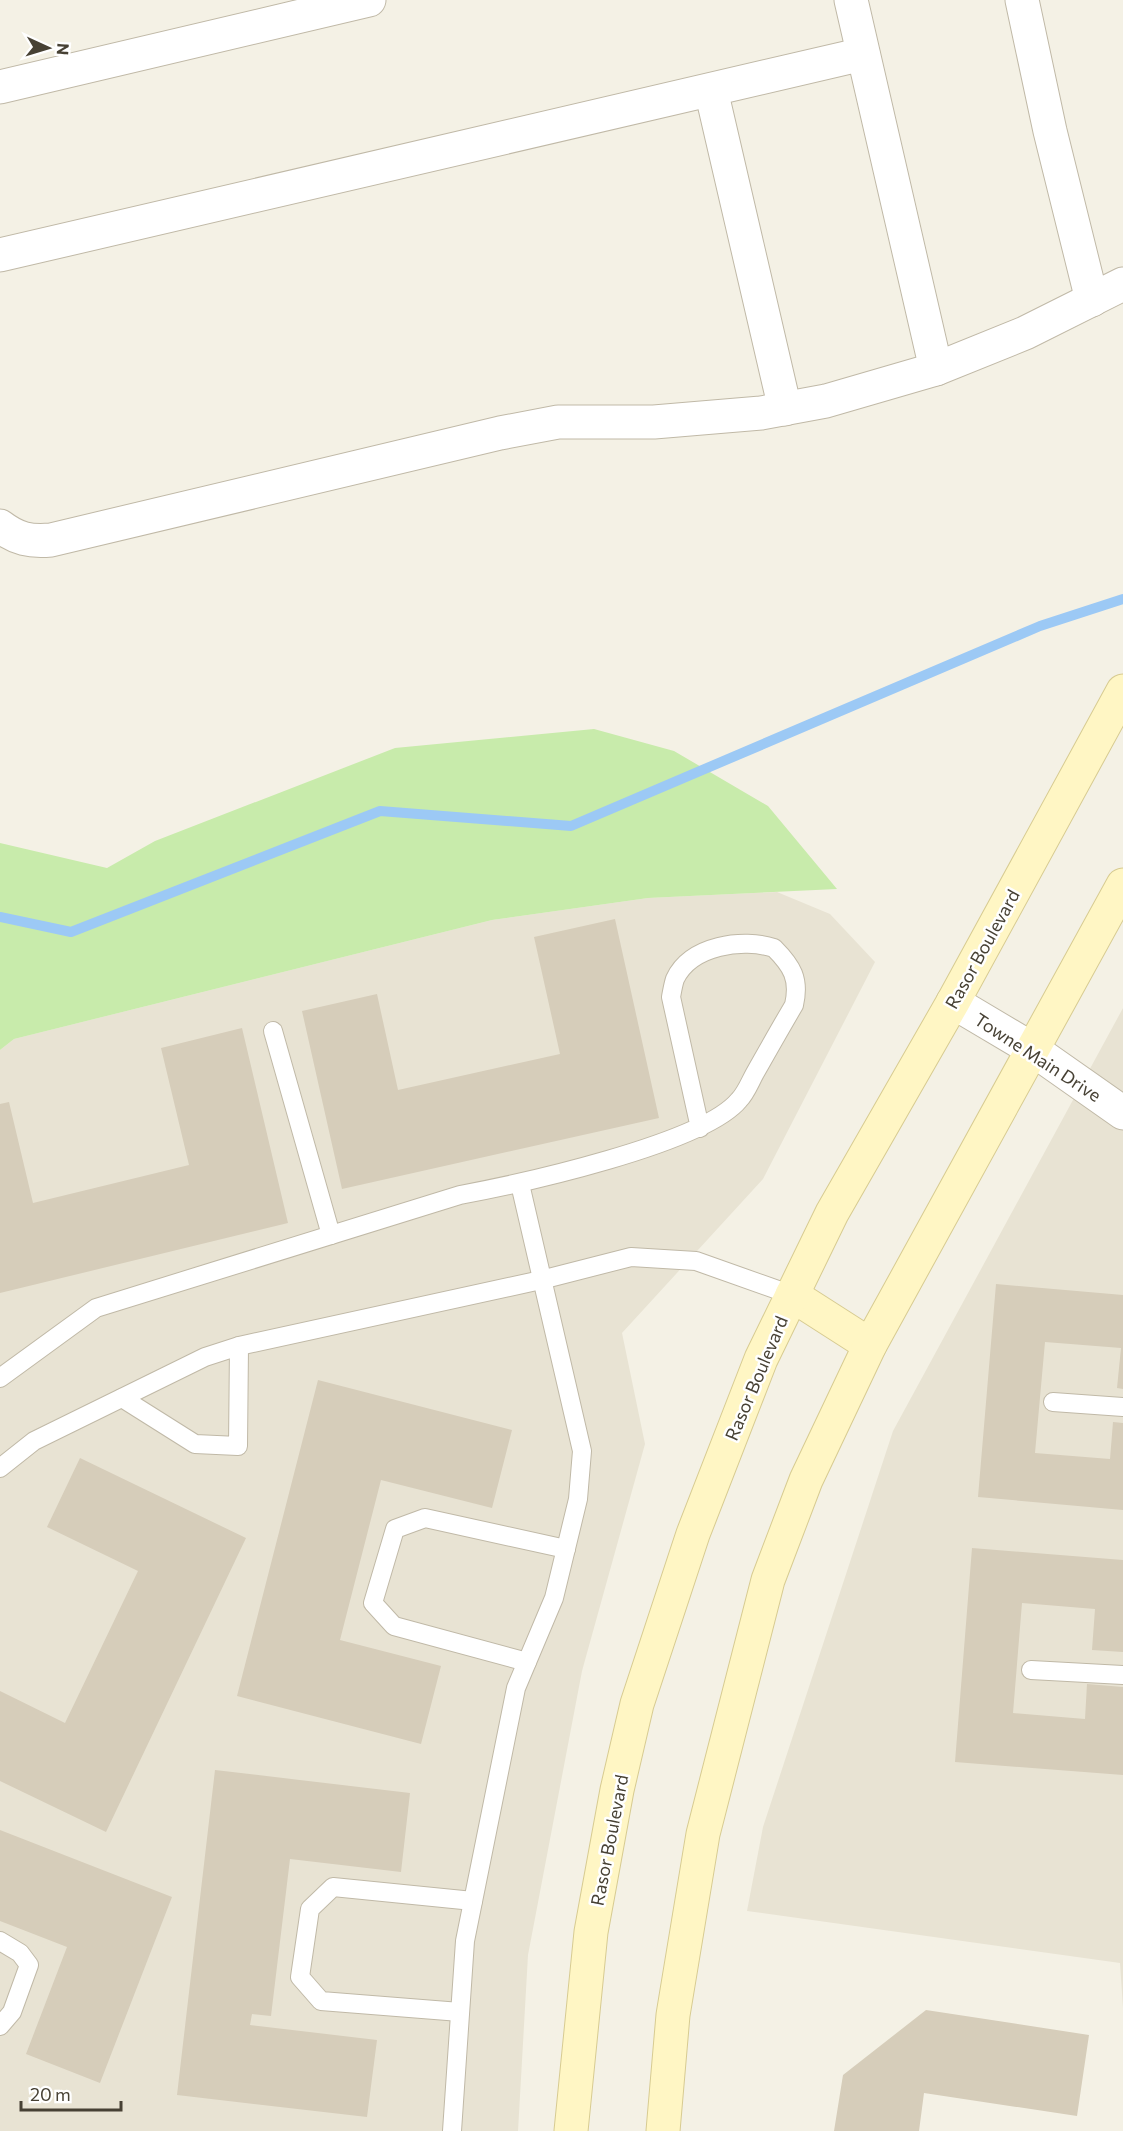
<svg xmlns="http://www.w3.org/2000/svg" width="1123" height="2131" viewBox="0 0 1123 2131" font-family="Commissioner,sans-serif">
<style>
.residential{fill:#e8e3d3}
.green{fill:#c8ebab}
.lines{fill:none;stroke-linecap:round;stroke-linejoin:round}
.stream{stroke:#9cc9f5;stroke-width:10}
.building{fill:#d6cdba}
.service-casing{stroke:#c0b9a7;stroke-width:20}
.minor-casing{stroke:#c0b9a7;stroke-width:35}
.secondary-casing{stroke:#d7cb91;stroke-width:35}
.service{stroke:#fff;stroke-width:18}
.minor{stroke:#fff;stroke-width:33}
.secondary{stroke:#fff6c4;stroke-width:33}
.labels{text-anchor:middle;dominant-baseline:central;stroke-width:5;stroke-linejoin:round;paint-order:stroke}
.street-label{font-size:18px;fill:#474134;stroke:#fff}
</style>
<rect width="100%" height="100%" fill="#f4f1e5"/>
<!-- residential -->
<g class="residential">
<path d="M777,892L830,914L875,962L763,1179L622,1333L645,1444L582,1671L528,1955L518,2131H0V1050L14,1039L492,920L648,898Z"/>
<path d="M1123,1008V2008L1120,1963L747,1911L763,1827L893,1431Z"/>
</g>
<!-- green -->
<path class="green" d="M594,729L674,751L768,806L837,889L648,898L492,920L14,1039L0,1050V843L107,868L155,841L395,748Z"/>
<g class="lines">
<!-- stream -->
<path class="stream" d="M0,917L71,932L380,811L571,826L1040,626L1123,599"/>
</g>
<!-- building -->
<g class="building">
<path d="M615,919L659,1118L342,1189L302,1011L377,994L398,1090L560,1054L534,937Z"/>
<path d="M242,1028L288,1223L0,1293V1104L9,1102L33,1203L189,1165L161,1048Z"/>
<path d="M996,1284L1123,1295V1389L1117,1388L1121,1348L1045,1342L1035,1453L1110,1459L1113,1422L1123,1423V1510L978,1497Z"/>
<path d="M318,1380L512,1430L492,1508L381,1480L340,1640L441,1666L421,1744L237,1696Z"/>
<path d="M80,1458L246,1538L106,1832L0,1781V1691L65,1723L138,1571L47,1527Z"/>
<path d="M972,1548L1123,1560V1652L1092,1650L1095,1609L1022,1603L1013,1713L1085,1719L1087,1684L1123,1687V1775L955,1762Z"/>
<path d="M215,1770L410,1793L401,1872L290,1859L271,2016L252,2014L250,2025L377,2040L367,2117L177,2095Z"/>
<path d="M0,1830L172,1897L100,2083L26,2054L67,1947L0,1921Z"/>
<path d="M926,2010L1089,2035L1077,2116L924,2093L919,2131H834L843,2075Z"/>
</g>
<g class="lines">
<defs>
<g id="service">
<path d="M273,1031L331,1235"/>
<path d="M0,1378L96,1308L460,1195C519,1184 703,1144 739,1100C746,1093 750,1082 755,1073C768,1050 781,1027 794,1005C800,979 792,966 774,948C743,938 691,945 675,979C673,985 672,992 671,997L700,1128"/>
<path d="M122,1398L195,1444L238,1446L239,1346"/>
<path d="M1053,1402L1123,1407"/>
<path d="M0,1468L34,1441L205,1357L239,1346L541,1280L631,1257L696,1261L792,1295"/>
<path d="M527,1662L394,1626L373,1603L395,1529L425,1518L566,1549"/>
<path d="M1031,1670L1123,1675"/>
<path d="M0,1941L20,1953L29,1965L12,2012L0,2026"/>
<path d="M460,2012L321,2001L300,1977L310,1909L333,1887L473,1901"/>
<path d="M452,2131L465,1941L516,1688L554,1598L578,1499L582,1451L520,1184"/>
</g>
<g id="minor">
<path d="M851,0L936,369"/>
<path d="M1022,0L1050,131L1092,300"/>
<path d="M0,87L369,0"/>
<path d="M711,90L785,409"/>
<path d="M0,255L863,54"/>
<path d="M0,526C17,539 30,542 51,540L500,433L558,422H654L761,413L826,401L936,369L1025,333L1123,284"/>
<path d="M953,1002L1032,1049L1123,1113"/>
</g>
<g id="secondary">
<path d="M792,1295L870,1345"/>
<path d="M571,2131L591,1932L617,1790L637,1704L693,1534L761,1359L832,1213L953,1002L1123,691"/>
<path d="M663,2131L673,2015L703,1834L768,1580L806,1480L870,1345L1123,885"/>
</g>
</defs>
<!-- service casing -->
<use href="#service" class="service-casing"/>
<!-- minor casing -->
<use href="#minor" class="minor-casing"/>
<!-- secondary casing -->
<use href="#secondary" class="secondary-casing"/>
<!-- service -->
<use href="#service" class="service"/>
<!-- minor -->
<use href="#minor" class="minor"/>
<!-- secondary -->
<use href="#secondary" class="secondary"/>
</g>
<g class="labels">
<!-- street labels -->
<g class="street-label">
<text transform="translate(982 949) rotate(-61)">Rasor Boulevard</text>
<text transform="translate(1038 1057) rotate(33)">Towne Main Drive</text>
<text transform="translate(756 1378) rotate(-67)">Rasor Boulevard</text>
<text transform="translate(609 1840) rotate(-79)">Rasor Boulevard</text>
</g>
</g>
<!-- north arrow -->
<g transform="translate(48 48) rotate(94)" stroke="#ffffff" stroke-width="4.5" paint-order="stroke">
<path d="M0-4.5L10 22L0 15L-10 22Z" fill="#474134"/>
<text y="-9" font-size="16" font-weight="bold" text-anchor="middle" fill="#474134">N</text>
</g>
<!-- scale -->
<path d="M21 2101v9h100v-9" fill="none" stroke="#474134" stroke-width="3"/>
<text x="30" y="2101" font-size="18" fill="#474134" stroke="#ffffff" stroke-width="4.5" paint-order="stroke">20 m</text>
</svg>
